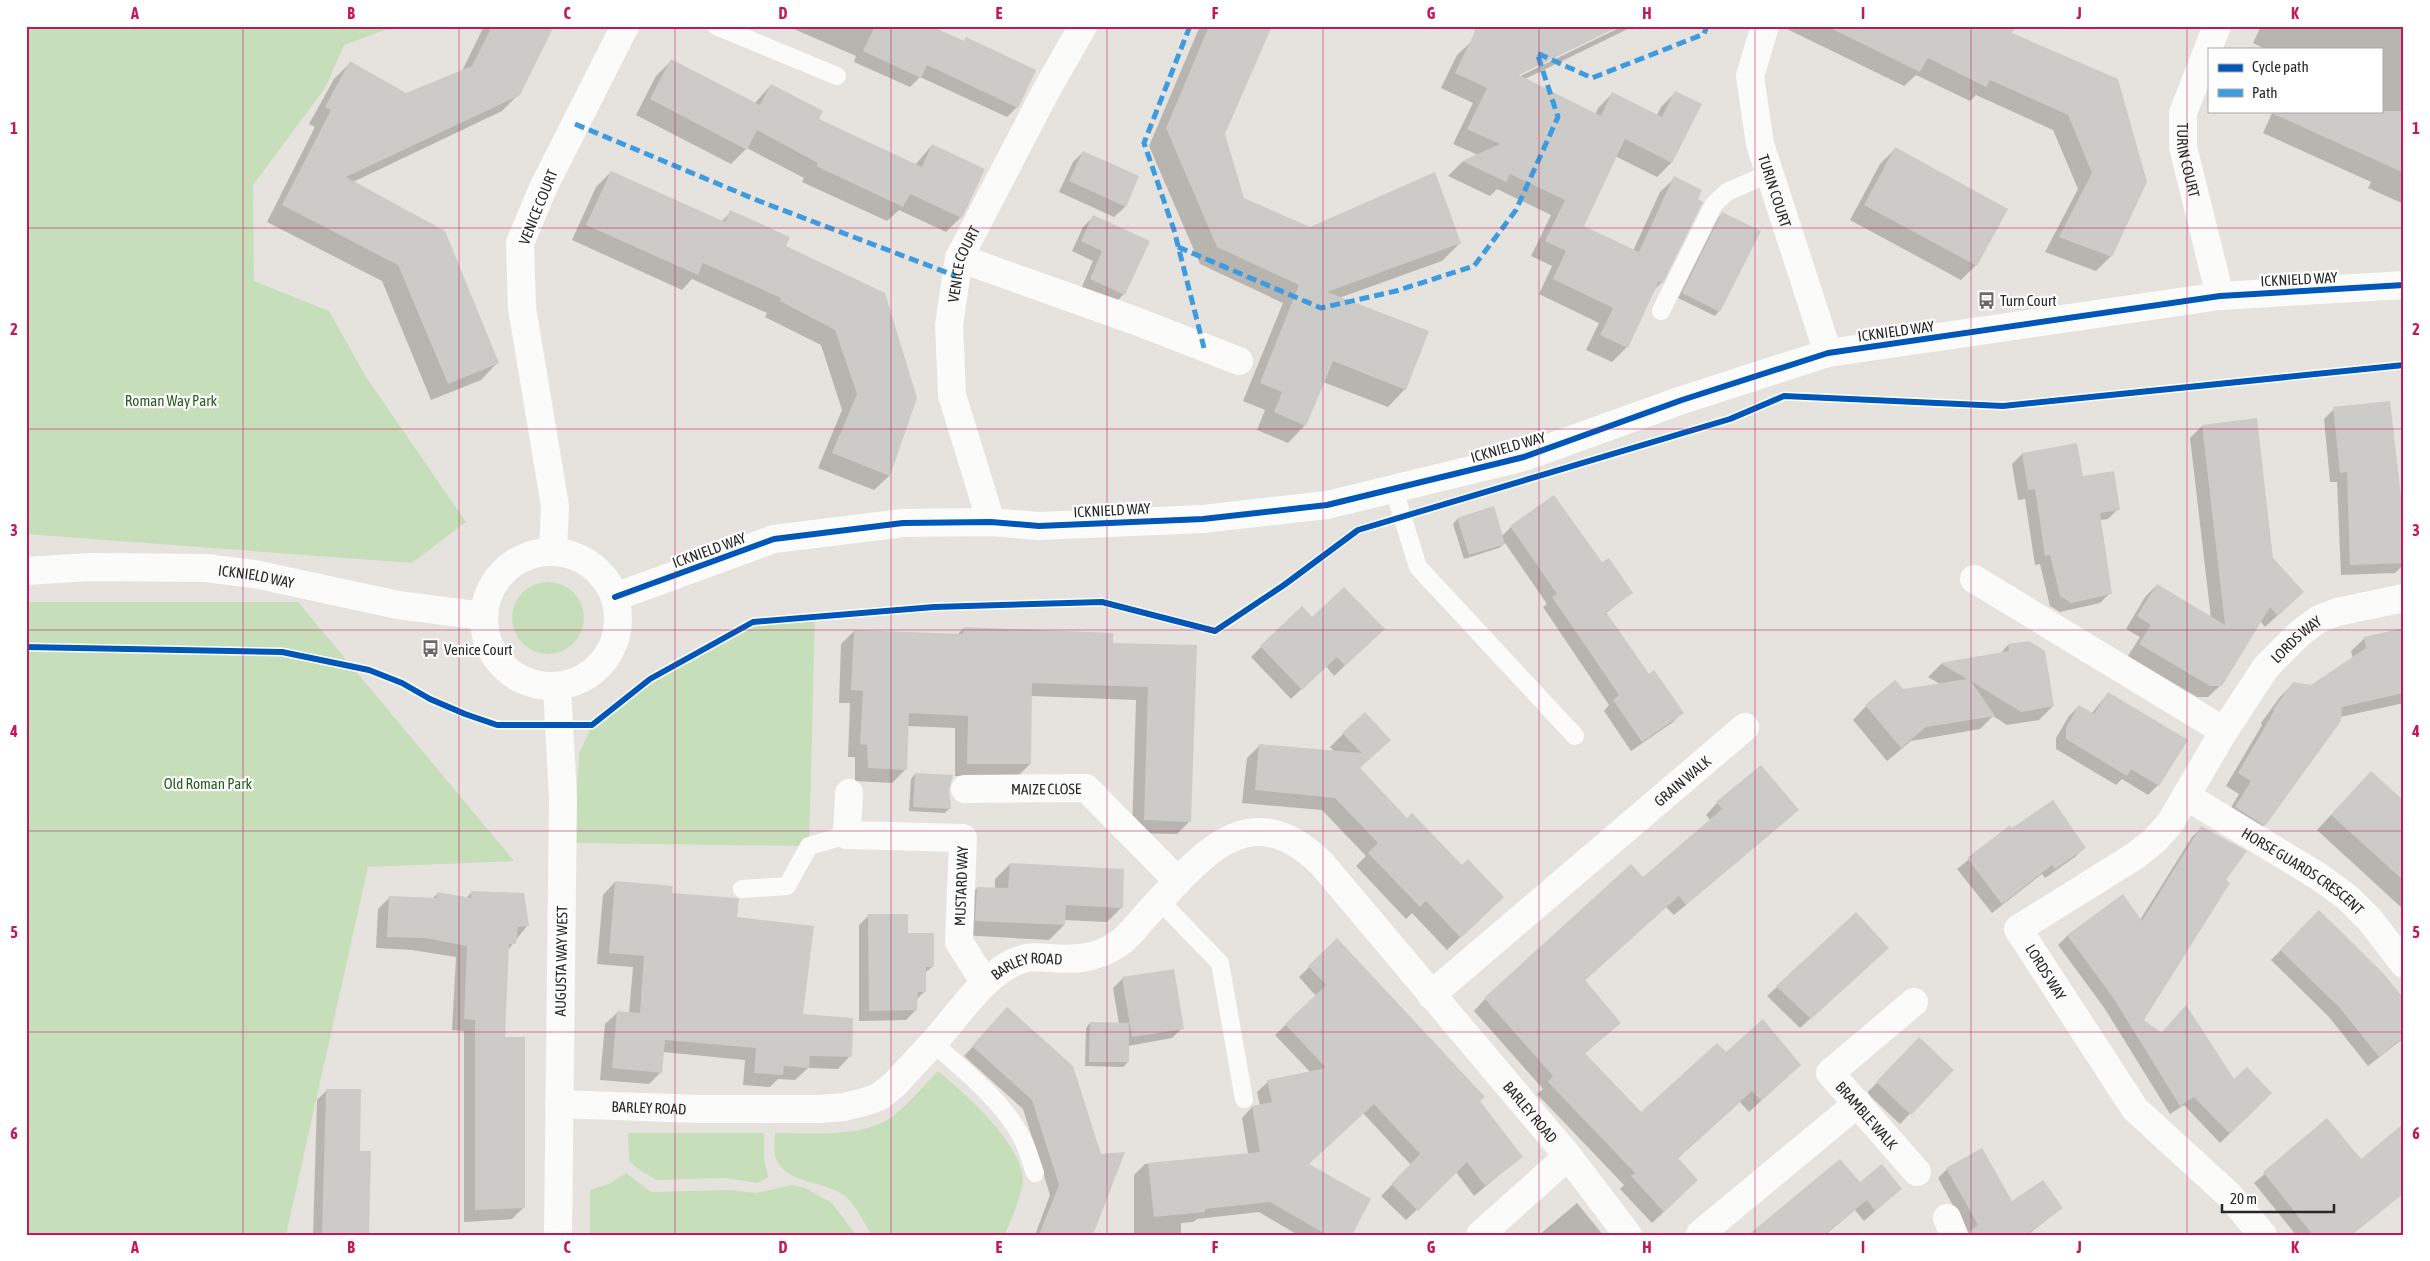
<svg xmlns="http://www.w3.org/2000/svg" width="2430" height="1261" viewBox="0 0 2430 1261" font-family="'Asap Condensed',sans-serif">
<style>
.green{fill:#c7deba}
.shadow{fill:#0003}
.building{fill:#cdcbc7}
.lines{fill:none;stroke-linecap:round;stroke-linejoin:round}
.service{stroke:#fbfbfa;stroke-width:18}
.minor{stroke:#fbfbfa;stroke-width:28}
.quiet{stroke:#3d9ce0;stroke-width:5;stroke-dasharray:10 5;stroke-linecap:butt}
.cycleway-casing{stroke:#fff;stroke-width:9}
.cycleway{stroke:#0057b8;stroke-width:6}
.grid{fill:none;stroke:#c2185b;stroke-width:1;stroke-opacity:0.55}
.labels{text-anchor:middle;dominant-baseline:central;stroke-width:4.5;stroke-linejoin:round;paint-order:stroke}
.street-label{font-size:15px;fill:#282828;stroke:#fff}
.poi-label{font-size:15px;fill:#282828;stroke:#fff;text-anchor:start}
.park-label{font-size:15px;fill:#295c20;stroke:#fff}
.neatline{fill:none;stroke:#c2185b;stroke-width:2}
.grid-label{font-size:16px;text-anchor:middle;font-weight:bold;fill:#c2185b}
</style>
<rect width="100%" height="100%" fill="#e6e3de"/>
<!-- green -->
<g class="green">
<path d="M26,26H396L344,45L325,88L253,185L254,281L329,311L366,377L466,522L412,563L26,534Z"/>
<circle cx="548" cy="618" r="36"/>
<path d="M26,602H298L514,861L368,867L286,1235H26Z"/>
<path d="M815,617L809,846L574,843L579,754L592,725L650,679L753,622Z"/>
<path d="M938,1071C965,1094 1021,1142 1023,1180C1024,1190 1009,1224 1005,1235H872C864,1223 856,1206 846,1197C826,1180 787,1185 776,1159C773,1153 775,1140 775,1133C814,1132 866,1140 898,1112C912,1100 924,1085 938,1071Z"/>
<path d="M628,1133H764V1158L768,1177L758,1183L725,1178L656,1180L634,1166L629,1160Z"/>
<path d="M626,1173L651,1192L730,1190L756,1193L792,1185L805,1188L832,1203L856,1235H590V1190L609,1184Z"/>
</g>
<!-- shadow -->
<g class="shadow">
<path d="M484,26H553L519,94L502,111L353,182L497,363L481,380L431,400L382,281L267,222L315,127L309,124L334,79L350,63L406,94L462,71Z"/>
<path d="M787,26H928L1017,107L1007,117L920,77L910,87L854,62L856,56Z"/>
<path d="M1200,26H1271L1223,134L1243,199L1310,228L1460,243L1442,261L1339,298L1405,389L1388,407L1323,382L1305,425L1288,443L1257,430L1265,410L1243,401L1283,303L1200,264L1149,146Z"/>
<path d="M1477,26H1617L1513,77L1514,79L1623,26H1634L1525,79L1595,115L1598,108L1613,93L1657,115L1661,107L1676,92L1671,163L1657,177L1615,156L1582,227L1633,251L1660,192L1675,178L1662,282L1653,291L1627,347L1612,362L1586,350L1599,323L1539,294L1552,266L1531,256L1551,215L1497,189L1490,196L1448,176L1462,162L1478,155L1453,144L1473,103L1441,88L1457,55L1471,42Z"/>
<path d="M1788,26H2000L2011,34L2116,79L2111,256L2096,271L2045,252L2078,189L2053,130L1976,95L1970,101L1916,75L1904,86L1787,29Z"/>
<path d="M2261,26H2404V204L2368,188L2371,182L2263,133L2273,111H2381V49H2265L2253,43Z"/>
<path d="M671,61L754,104L771,85L817,120L915,165L932,145L961,217L946,232L899,210L887,221L802,182L804,178L747,148L731,164L636,115L656,76Z"/>
<path d="M1895,149L1976,265L1961,280L1850,220L1880,164Z"/>
<path d="M1083,152L1138,177L1125,207L1114,217L1059,192L1073,162Z"/>
<path d="M611,172L721,222L731,212L784,247L915,398L889,476L874,490L818,468L842,410L821,345L765,317L767,313L692,279L682,290L572,240L596,187Z"/>
<path d="M1722,213L1719,311L1715,316L1678,298L1718,218Z"/>
<path d="M1093,217L1124,294L1114,304L1081,289L1093,261L1072,251L1083,227Z"/>
<path d="M2334,409L2404,519V564L2395,573L2341,575L2337,482H2330L2324,419Z"/>
<path d="M2202,426L2290,604L2265,627L2260,621L2221,685L2208,697H2197L2128,656L2140,637L2126,629L2145,597L2157,585L2211,618L2190,438Z"/>
<path d="M2022,454L2082,478L2118,509L2108,519L2100,520L2110,593L2100,603L2060,612L2050,606L2040,564L2035,565L2025,499L2018,500L2012,464Z"/>
<path d="M1457,519L1502,536L1511,527L1602,564L1631,593L1606,613L1649,676L1683,712L1673,722L1631,751L1604,711L1609,705L1543,607L1547,604L1505,543L1499,548L1464,559L1453,524Z"/>
<path d="M1312,619L1373,639L1334,676L1326,666L1291,699L1251,657L1261,647Z"/>
<path d="M963,629L1112,645L1196,646L1190,821L1177,834L1132,833L1136,700L1031,696L1030,764L1017,777L955,776V728L907,726L905,770L892,783L855,781V757H848L850,703H839L841,644L854,631L957,635Z"/>
<path d="M2404,630V703L2340,717L2264,825L2251,838L2223,821L2239,794L2226,786L2262,725L2261,723L2280,697L2294,683L2311,687L2353,659L2351,651L2365,638Z"/>
<path d="M2008,645L2053,706L2039,720L2007,725L1993,716L1980,729L1911,741L1887,761L1853,720L1866,706L1902,690L1940,684L1928,677L1941,664L2000,654Z"/>
<path d="M2108,693L2158,785L2148,795L2122,779L2116,785L2056,749V738L2069,716L2079,706L2092,713Z"/>
<path d="M1343,734L1389,740L1359,768L1489,910L1447,950L1412,913L1406,919L1356,866L1366,856L1322,810L1242,803L1247,758L1260,745L1335,752L1330,747Z"/>
<path d="M915,774L948,789L949,809L945,813L909,811L911,779Z"/>
<path d="M2356,788L2404,803V910L2317,830Z"/>
<path d="M1717,803L1785,821L1674,915L1666,907L1584,981L1620,1023L1584,1054L1641,1113L1726,1054L1788,1076L1749,1112L1740,1102L1677,1159L1685,1192L1652,1223L1620,1189L1624,1185L1537,1094L1543,1089L1474,1011L1485,999L1643,878L1711,821L1706,815Z"/>
<path d="M2009,827L2012,830L2085,847L2075,857L2045,878L2042,874L1992,913L1957,869Z"/>
<path d="M2202,827L2224,880L2142,1020L2234,1081L2271,1093L2220,1143L2184,1105L2170,1114L2105,1009L2058,945L2068,935L2140,920L2192,837Z"/>
<path d="M1010,864L1122,907L1107,922L1064,920V925L1049,940L961,935L962,903L977,888L995,889V879Z"/>
<path d="M615,882L671,894L736,918L802,1016L850,1056L838,1069L808,1068L795,1080L778,1079L770,1087L743,1085L745,1060L663,1052L661,1072L649,1084L600,1080L605,1024L618,1012L629,1013L633,967L597,964L603,895Z"/>
<path d="M438,893L466,898L471,893L527,926L508,950L504,1038L524,1207L512,1219L464,1222V1031L452,1030L456,957L412,950L376,948L378,909L390,897L432,899Z"/>
<path d="M2319,912L2404,1001V1038L2368,1066L2329,1017L2271,960Z"/>
<path d="M869,915L907,934L933,966L924,974V992L916,1000V1010L906,1020L859,1021V925Z"/>
<path d="M1337,940L1479,1101L1521,1157L1474,1196L1456,1172L1406,1220L1381,1196L1411,1165L1363,1113L1307,1164L1350,1235H1298L1259,1212L1197,1219L1193,1222L1181,1223V1235H1134V1175L1145,1164L1248,1154L1242,1118L1252,1107L1260,1106L1257,1092L1268,1082L1310,1072L1275,1035L1316,996L1299,977Z"/>
<path d="M1877,958L1800,1028L1767,996L1777,987Z"/>
<path d="M1123,978L1182,1028L1172,1038L1128,1046V1062L1123,1067L1085,1066L1086,1028L1090,1023L1119,1024L1113,988Z"/>
<path d="M999,1018L1092,1235H1035L1050,1195L1023,1109L964,1056Z"/>
<path d="M1909,1049L1952,1070L1900,1124L1867,1093Z"/>
<path d="M327,1090L359,1152L368,1235H313L317,1100Z"/>
<path d="M2327,1120L2361,1161L2351,1235H2296L2254,1183Z"/>
<path d="M1947,1169L2012,1203L2061,1208L2029,1234L1969,1235L1938,1178Z"/>
<path d="M1860,1184L1900,1189L1864,1221L1855,1210L1825,1235H1750Z"/>
<path d="M1577,1203L1603,1235H1539Z"/>
</g>
<!-- building -->
<g class="building">
<path d="M492,26H554L520,95L346,177L445,231L499,363L448,384L398,265L282,205L331,110L325,107L350,61L406,93L472,66Z"/>
<path d="M875,26H931L964,41L966,37L1036,70L1018,108L927,65L921,78L863,51Z"/>
<path d="M1209,26H1272L1225,134L1244,198L1310,227L1435,172L1461,243L1327,292L1429,331L1406,390L1333,361L1306,426L1274,412L1282,392L1260,383L1299,285L1217,247L1166,128Z"/>
<path d="M1478,26H1620L1519,75L1601,116L1612,92L1662,117L1675,91L1702,104L1672,163L1625,139L1584,226L1639,252L1674,176L1702,190L1698,199L1703,202L1663,283L1659,281L1628,348L1600,335L1613,308L1553,279L1566,251L1545,241L1565,200L1510,174L1506,182L1462,161L1500,144L1467,129L1487,88L1455,73Z"/>
<path d="M1826,26H2016L2012,33L2118,79L2147,182L2112,257L2059,237L2092,173L2068,115L1990,80L1986,87L1928,58L1920,72Z"/>
<path d="M671,59L760,105L771,84L823,111L819,119L922,167L932,144L985,169L962,218L910,194L903,207L816,166L818,163L757,130L747,150L650,99Z"/>
<path d="M2267,111H2404V173Z"/>
<path d="M1895,147L2008,209L1977,266L1864,205Z"/>
<path d="M1083,151L1139,176L1126,207L1069,181Z"/>
<path d="M611,171L725,222L730,210L790,237L786,246L885,293L917,398L890,476L832,453L857,394L835,330L780,301L781,298L703,263L698,275L586,225Z"/>
<path d="M1722,212L1761,231L1720,312L1682,293Z"/>
<path d="M1093,215L1150,241L1125,295L1090,279L1102,251L1081,241Z"/>
<path d="M2390,401L2401,496H2404V563L2350,565L2347,472L2340,473L2333,407Z"/>
<path d="M2257,418L2273,558L2304,592L2278,616L2270,607L2222,686H2210L2139,644L2151,625L2137,616L2157,584L2225,625L2202,425Z"/>
<path d="M2077,443L2083,476L2114,471L2120,510L2100,513L2112,594L2071,603L2060,596L2050,555L2045,556L2035,489L2028,490L2022,453Z"/>
<path d="M1554,495L1602,562L1609,558L1633,593L1606,612L1649,674L1654,670L1684,713L1642,742L1613,700L1619,695L1552,597L1557,594L1510,526Z"/>
<path d="M1494,506L1505,544L1469,555L1457,518Z"/>
<path d="M1344,587L1385,629L1345,666L1337,657L1302,690L1260,646L1302,606L1312,617Z"/>
<path d="M963,627L1113,633V643L1197,645L1191,822L1144,820L1148,687L1032,683L1031,764H967L968,716L909,713L907,770L868,768L867,745L860,744L863,691L851,690L854,630L963,634Z"/>
<path d="M2404,628V693L2342,707L2341,721L2265,826L2235,807L2251,781L2238,773L2274,711L2273,710L2293,682L2311,685L2366,648L2364,637Z"/>
<path d="M2029,641L2045,651L2054,706L2021,712L1971,681L1995,716L1926,727L1901,748L1865,705L1895,680L1903,689L1967,679L1940,663L2009,651L2008,644Z"/>
<path d="M2108,692L2188,740L2159,786L2131,769L2127,776L2066,739V727L2079,705L2094,714Z"/>
<path d="M1365,712L1391,740L1360,768L1407,818L1412,813L1462,865L1468,859L1504,897L1461,938L1426,901L1420,907L1368,853L1378,843L1335,798L1255,790L1259,744L1362,753L1342,733Z"/>
<path d="M1761,765L1799,810L1686,905L1679,896L1585,980L1621,1023L1585,1053L1641,1112L1717,1043L1726,1052L1763,1019L1801,1065L1761,1101L1752,1091L1678,1158L1698,1180L1664,1212L1631,1176L1635,1173L1548,1082L1553,1076L1484,998L1631,864L1643,877L1722,809L1716,802Z"/>
<path d="M2371,771L2404,801V881L2331,815Z"/>
<path d="M915,773L953,775L949,789L951,809L913,807Z"/>
<path d="M2053,800L2086,848L2055,869L2052,865L2002,904L1967,858L2010,825L2012,828Z"/>
<path d="M2201,826L2247,851L2226,880L2230,883L2144,1020L2161,1033L2186,1005L2234,1079L2247,1067L2272,1093L2230,1134L2194,1097L2180,1106L2114,999L2067,935L2123,894L2142,921Z"/>
<path d="M1010,863L1124,869L1123,908L1066,905L1065,925L975,921L977,887L1008,888Z"/>
<path d="M615,881L673,886L672,893L737,898L739,899L737,917L814,926L803,1014L853,1018L852,1057L810,1056L809,1068L784,1066L783,1075L754,1073L756,1048L665,1040L662,1073L612,1068L617,1011L640,1013L644,956L609,953Z"/>
<path d="M471,891L524,893L529,926L518,927L516,944H509L505,1037H525V1208L475,1210V1020L464,1019L467,946L425,938L387,937L389,896L437,898V892L471,898Z"/>
<path d="M2319,910L2383,973L2404,999V1037L2379,1057L2339,1007L2280,950Z"/>
<path d="M1856,912L1889,948L1811,1019L1776,986Z"/>
<path d="M868,914H908V933H934V967H926V992H918L917,1010L869,1011Z"/>
<path d="M1337,938L1485,1097L1480,1101L1523,1157L1485,1186L1467,1162L1418,1211L1391,1184L1420,1154L1374,1104L1309,1164L1371,1199L1352,1235H1327L1270,1202L1205,1209V1212L1154,1217L1148,1163L1260,1152L1252,1106L1272,1102L1267,1080L1326,1068L1285,1024L1326,985L1308,966Z"/>
<path d="M1174,969L1184,1029L1132,1037L1122,977Z"/>
<path d="M1007,1007L1073,1066L1101,1154L1125,1152L1093,1235H1039L1059,1185L1032,1100L972,1046Z"/>
<path d="M1090,1022L1129,1023V1062H1089Z"/>
<path d="M1919,1037L1954,1070L1911,1115L1876,1082Z"/>
<path d="M326,1089H361L360,1151H371L369,1235H322Z"/>
<path d="M2327,1118L2361,1159L2404,1123V1193L2352,1235H2313L2263,1172Z"/>
<path d="M1982,1148L2012,1201L2043,1180L2063,1208L2030,1232L2032,1235H1969V1232L1978,1225L1946,1168Z"/>
<path d="M1840,1159L1860,1182L1882,1164L1902,1189L1875,1211L1867,1200L1824,1235H1748Z"/>
</g>
<g class="lines">
<!-- service -->
<g class="service">
<path d="M716,26L837,76"/>
<path d="M1661,311L1714,204L1727,192L1770,173"/>
<path d="M1394,490L1418,567L1575,736"/>
<path d="M742,889L787,886L809,846L847,835"/>
<path d="M1160,901L1220,963L1244,1099"/>
<path d="M933,1043C964,1070 1005,1103 1023,1140C1028,1150 1031,1162 1035,1173"/>
</g>
<!-- minor -->
<g class="minor">
<path id="s1" d="M1765,26L1750,76L1760,144L1828,353"/>
<path id="s2" d="M2217,26L2183,113V147L2220,296"/>
<path d="M959,258L1136,321L1239,361"/>
<path id="s3" d="M991,522L952,395L949,325L959,258L1047,89L1083,26"/>
<circle cx="551" cy="619" r="67"/>
<path d="M553,552L555,506L522,308L520,243L543,188L625,26"/>
<path id="s4" d="M26,571L90,567L206,568L254,574L398,605L483,616"/>
<path d="M1974,579L2224,731"/>
<path d="M615,597L774,539L903,523L991,522L1039,526L1203,519L1327,505L1524,457L1682,400L1828,353L2220,296L2404,285"/>
<path d="M557,687L563,798L558,1235"/>
<path id="s5" d="M965,789L1086,788L1178,881"/>
<path d="M849,793L847,835L963,838L959,942L985,983"/>
<path id="s6" d="M2186,796L2318,876L2347,897L2370,920L2404,964"/>
<path id="s7" d="M1431,995L1745,727"/>
<path id="s8" d="M1914,1002L1830,1073L1917,1172"/>
<path id="s9" d="M559,1104L699,1109H819L844,1107L864,1102L879,1097L894,1085C907,1071 920,1057 933,1043C959,1015 988,966 1027,958C1034,956 1042,958 1049,958C1075,960 1096,959 1118,944C1129,937 1138,924 1147,914C1200,858 1248,791 1322,864L1568,1156L1628,1235"/>
<path d="M1947,1218L1954,1235"/>
<path d="M1700,1234L1858,1103"/>
<path d="M1480,1235L1568,1156"/>
<path id="s10" d="M2263,1235L2229,1195L2135,1109L2018,929L2135,856L2155,840L2170,823L2224,731L2266,667L2300,633L2319,619L2337,612L2404,598"/>
</g>
<!-- quiet -->
<g class="quiet">
<path d="M1190,26L1144,143L1174,230L1204,348"/>
<path d="M575,124L759,201L956,276"/>
<path d="M1178,247L1321,308L1396,291L1474,266L1516,210L1558,117L1537,53L1592,78L1704,34L1707,26"/>
</g>
<defs>
<g id="cycleway">
<path d="M615,597L774,539L903,523L991,522L1039,526L1203,519L1327,505L1524,457L1682,400L1828,353L2220,296L2404,285"/>
<path d="M26,647L282,652L369,670L402,683L430,699L465,714L497,725H592L650,679L753,622L934,607L1102,602L1215,631L1284,585L1358,530L1730,419L1784,396L2003,406L2404,365"/>
</g>
</defs>
<!-- cycleway casing -->
<use href="#cycleway" class="cycleway-casing"/>
<!-- cycleway -->
<use href="#cycleway" class="cycleway"/>
</g>
<!-- grid -->
<path class="grid" d="M243,26V1235M459,26V1235M675,26V1235M891,26V1235M1107,26V1235M1323,26V1235M1539,26V1235M1755,26V1235M1971,26V1235M2187,26V1235M26,228H2404M26,429H2404M26,630H2404M26,831H2404M26,1032H2404"/>
<!-- icons -->
<defs>
<symbol id="bus-bare" viewBox="-9 -9 18 18"><path d="M-5-6H5V4H4V6H2V4H-2V6H-4V4H-5ZM-3.5-4V0h7V-4ZM-3.5 1.2v1.5H-2V1.2ZM2 1.2v1.5H3.5V1.2Z" fill="#6a6968" stroke="#fff" stroke-width="2.5" paint-order="stroke"/></symbol>
</defs>
<g fill-rule="evenodd">
<use href="#bus-bare" x="1974" y="288" width="25" height="25"/>
<use href="#bus-bare" x="418" y="636" width="25" height="25"/>
</g>
<g class="labels">
<!-- street labels -->
<g class="street-label">
<text stroke="none"><textPath href="#s2" startOffset="141">TURIN COURT</textPath></text>
<text stroke="none"><textPath href="#s1" startOffset="170">TURIN COURT</textPath></text>
<text transform="translate(538 207) rotate(-68)">VENICE COURT</text>
<text stroke="none"><textPath href="#s3" startOffset="266">VENICE COURT</textPath></text>
<text transform="translate(2299 279) rotate(-3)">ICKNIELD WAY</text>
<text transform="translate(1896 331) rotate(-8)">ICKNIELD WAY</text>
<text transform="translate(1508 447) rotate(-16)">ICKNIELD WAY</text>
<text transform="translate(1112 510) rotate(-3)">ICKNIELD WAY</text>
<text transform="translate(709 550) rotate(-20)">ICKNIELD WAY</text>
<text stroke="none"><textPath href="#s4" startOffset="231">ICKNIELD WAY</textPath></text>
<text stroke="none"><textPath href="#s10" startOffset="805">LORDS WAY</textPath></text>
<text stroke="none"><textPath href="#s7" startOffset="330">GRAIN WALK</textPath></text>
<text stroke="none"><textPath href="#s5" startOffset="81">MAIZE CLOSE</textPath></text>
<text stroke="none"><textPath href="#s6" startOffset="139">HORSE GUARDS CRESCENT</textPath></text>
<text transform="translate(961 886) rotate(-88)">MUSTARD WAY</text>
<text transform="translate(561 961) rotate(-89)">AUGUSTA WAY WEST</text>
<text stroke="none"><textPath href="#s9" startOffset="525">BARLEY ROAD</textPath></text>
<text transform="translate(2046 972) rotate(58)">LORDS WAY</text>
<text stroke="none"><textPath href="#s9" startOffset="90">BARLEY ROAD</textPath></text>
<text stroke="none"><textPath href="#s9" startOffset="1202">BARLEY ROAD</textPath></text>
<text stroke="none"><textPath href="#s8" startOffset="166">BRAMBLE WALK</textPath></text>
</g>
<!-- poi labels -->
<g class="poi-label">
<text x="2000" y="300">Turn Court</text>
<text x="444" y="649">Venice Court</text>
</g>
<!-- park labels -->
<g class="park-label">
<text x="171" y="400">Roman Way Park</text>
<text x="208" y="783">Old Roman Park</text>
</g>
</g>
<!-- border -->
<rect width="2430" height="1261" fill="none" stroke="#ffffff" stroke-width="55"/>
<!-- legend -->
<rect x="2208" y="48" width="175" height="65" fill="#ffffff" stroke="#a9a9a9"/>
<rect x="2218" y="64" width="25" height="8" fill="#0057b8" stroke="#a9a9a9"/>
<text x="2252" y="72" font-size="15" fill="#282828">Cycle path</text>
<rect x="2218" y="89" width="25" height="8" fill="#3d9ce0" stroke="#a9a9a9"/>
<text x="2252" y="98" font-size="15" fill="#282828">Path</text>
<!-- scale -->
<path d="M2222 1204v8h112v-8" fill="none" stroke="#282828" stroke-width="2.5"/>
<text x="2230" y="1204" font-size="15" fill="#282828" stroke="#ffffff" stroke-width="4" paint-order="stroke">20 m</text>
<rect x="28" y="28" width="2374" height="1206" class="neatline"/>
<g class="grid-label">
<text x="135" y="19">A</text>
<text x="351" y="19">B</text>
<text x="567" y="19">C</text>
<text x="783" y="19">D</text>
<text x="999" y="19">E</text>
<text x="1215" y="19">F</text>
<text x="1431" y="19">G</text>
<text x="1647" y="19">H</text>
<text x="1863" y="19">I</text>
<text x="2079" y="19">J</text>
<text x="2295" y="19">K</text>
<text x="14" y="134">1</text>
<text x="2416" y="134">1</text>
<text x="14" y="335">2</text>
<text x="2416" y="335">2</text>
<text x="14" y="536">3</text>
<text x="2416" y="536">3</text>
<text x="14" y="737">4</text>
<text x="2416" y="737">4</text>
<text x="14" y="938">5</text>
<text x="2416" y="938">5</text>
<text x="14" y="1139">6</text>
<text x="2416" y="1139">6</text>
<text x="135" y="1253">A</text>
<text x="351" y="1253">B</text>
<text x="567" y="1253">C</text>
<text x="783" y="1253">D</text>
<text x="999" y="1253">E</text>
<text x="1215" y="1253">F</text>
<text x="1431" y="1253">G</text>
<text x="1647" y="1253">H</text>
<text x="1863" y="1253">I</text>
<text x="2079" y="1253">J</text>
<text x="2295" y="1253">K</text>
</g>
</svg>
